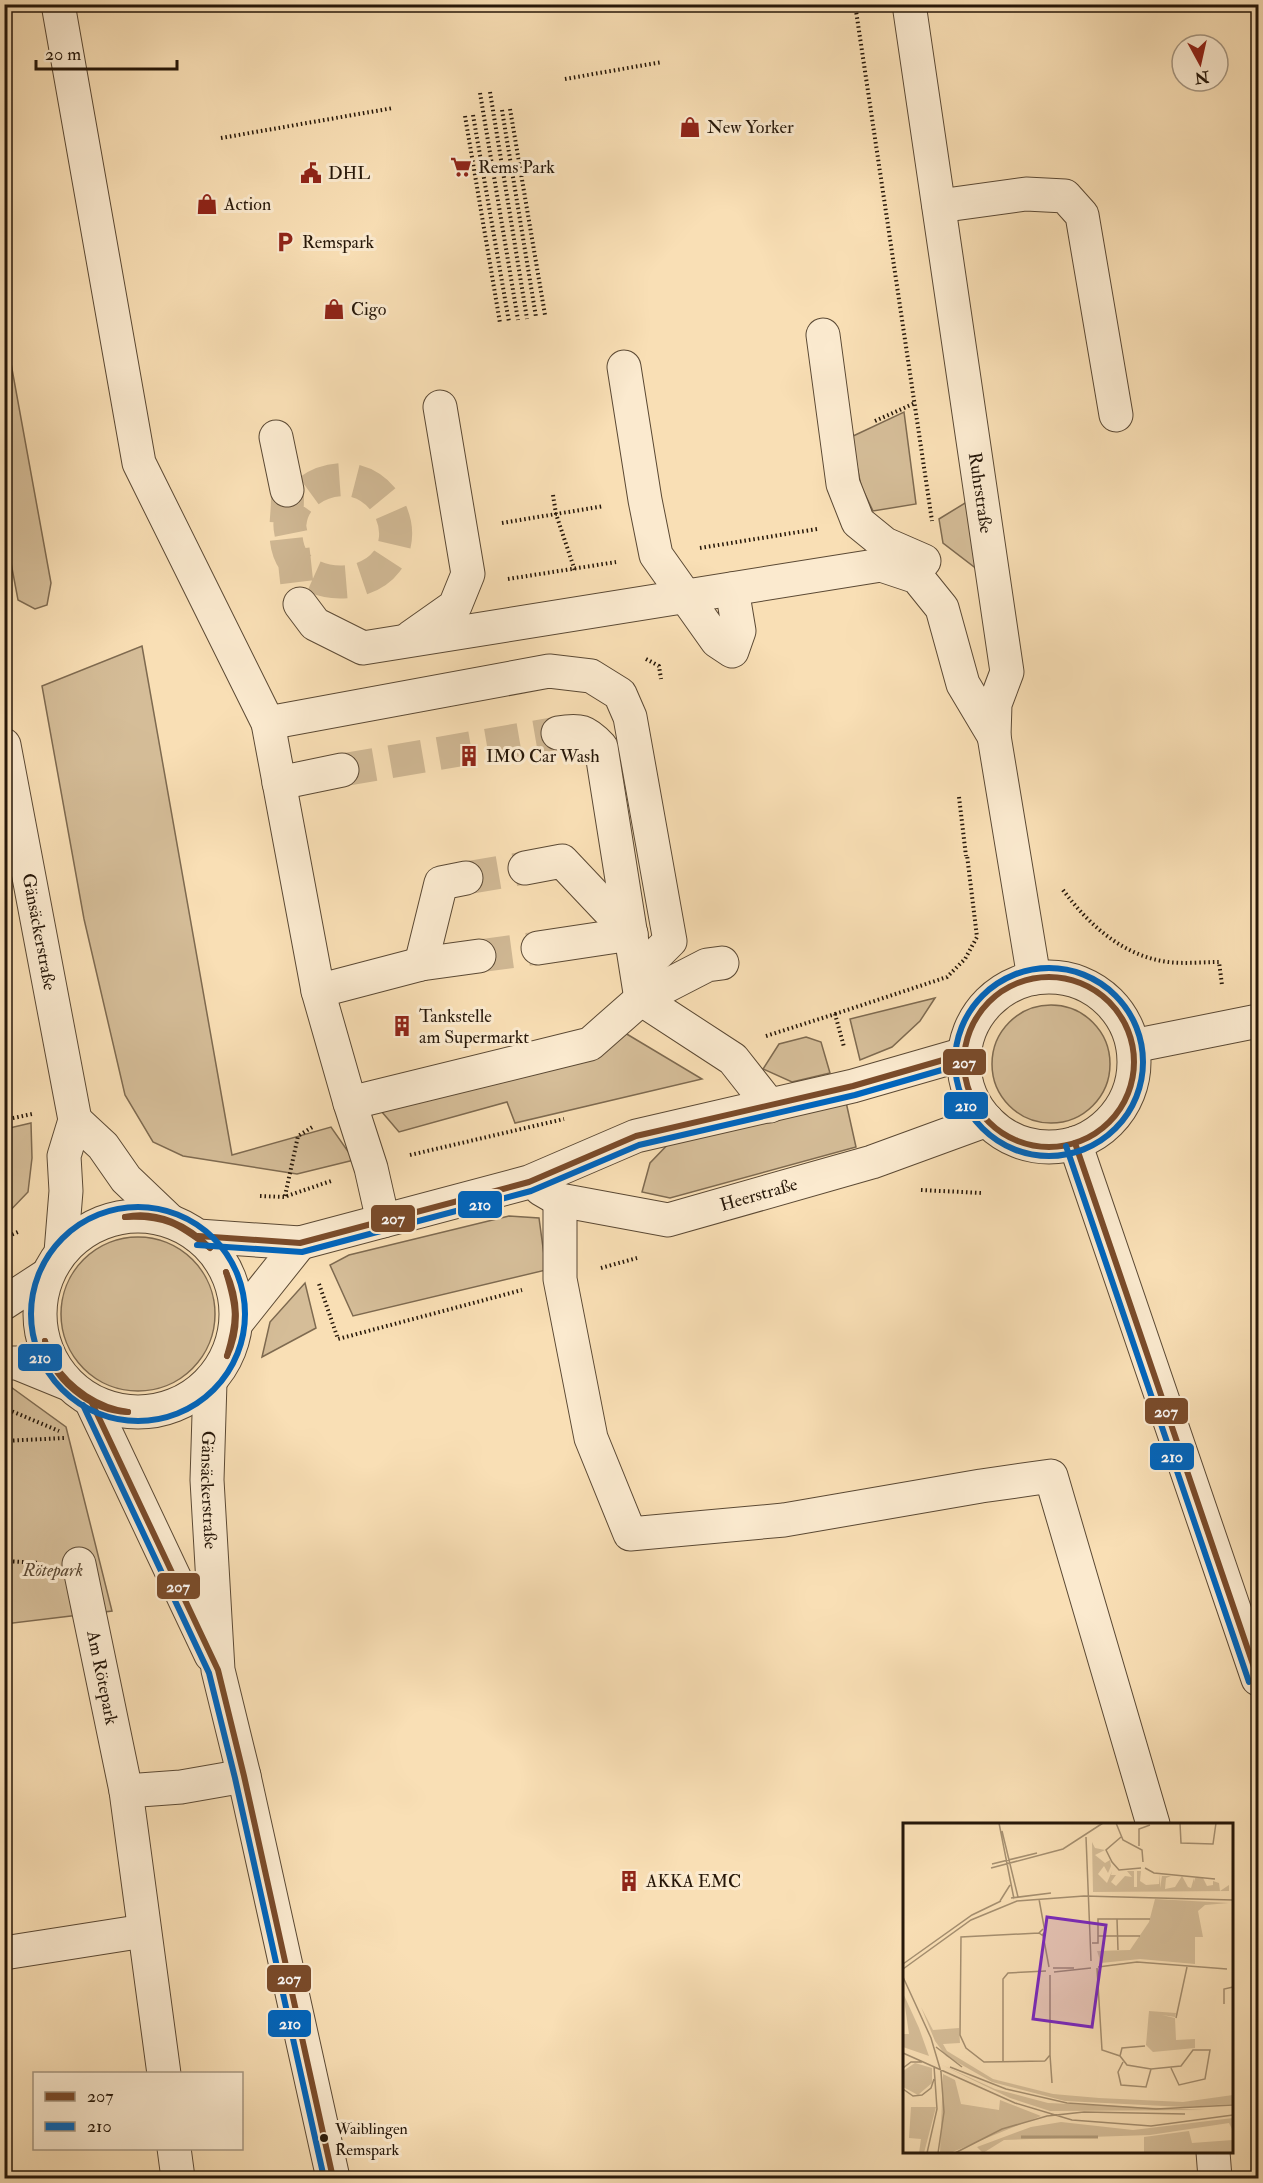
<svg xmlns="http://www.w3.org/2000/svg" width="1263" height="2183" viewBox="0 0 1263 2183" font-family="'IM FELL Double Pica',serif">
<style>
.green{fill:#d5bd98;stroke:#7e6a50;stroke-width:1.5}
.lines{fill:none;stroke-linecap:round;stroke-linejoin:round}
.minor-tunnel{stroke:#cfb793;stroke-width:33;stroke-dasharray:33 16;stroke-linecap:butt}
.minor-casing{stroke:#5b4934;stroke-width:35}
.path{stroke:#261709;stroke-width:4;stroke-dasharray:1.5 3;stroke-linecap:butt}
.minor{stroke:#fbeacf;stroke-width:33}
.bus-1-casing{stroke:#fbeacf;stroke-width:10}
.bus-2-casing{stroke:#fbeacf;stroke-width:10}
.bus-1{stroke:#7a4b2a;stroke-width:6}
.bus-2{stroke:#0065bd;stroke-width:6}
.bus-dot{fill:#261709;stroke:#fbeacf;stroke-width:2}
.labels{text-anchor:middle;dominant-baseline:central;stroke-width:6;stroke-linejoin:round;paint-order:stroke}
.bus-label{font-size:16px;fill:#261709;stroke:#fbeacf;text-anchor:start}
.poi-label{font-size:18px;fill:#261709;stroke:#fbeacf;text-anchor:start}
.street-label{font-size:18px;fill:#261709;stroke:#fbeacf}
.park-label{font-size:18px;font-style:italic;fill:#5b4934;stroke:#fbeacf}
.inset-river{fill:none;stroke:#b19b7b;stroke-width:3}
.inset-road{fill:none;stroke:#a58f70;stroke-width:1.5}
.view{fill:#7b2cbf;fill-opacity:0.15;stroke:#7b2cbf;stroke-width:3}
.inset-edge{fill:none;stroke:#261709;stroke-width:3}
.line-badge{stroke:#fbeacf;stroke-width:2}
.badge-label{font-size:16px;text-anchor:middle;font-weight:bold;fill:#fff}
</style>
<rect width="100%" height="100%" fill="#f9dfb5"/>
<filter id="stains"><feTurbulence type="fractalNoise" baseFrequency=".00333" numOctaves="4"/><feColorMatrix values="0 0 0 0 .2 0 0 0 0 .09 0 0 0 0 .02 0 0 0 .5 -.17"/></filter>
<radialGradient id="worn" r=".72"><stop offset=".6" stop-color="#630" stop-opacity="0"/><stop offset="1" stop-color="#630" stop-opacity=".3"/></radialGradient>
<!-- green -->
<g class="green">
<path d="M4,325L51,583L47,605L35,609L18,600L5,531Z"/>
<path d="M904,412L916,504L873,511L861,486L851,437Z"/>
<path d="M970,500L982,573L943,543L939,519Z"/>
<path d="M142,646L232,1155L331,1127L354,1160L297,1174L183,1156L153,1142L125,1095L84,919L42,686Z"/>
<path d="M935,998L920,1021L892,1047L860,1060L850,1019Z"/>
<circle cx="1051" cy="1064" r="59"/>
<path d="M620,1030L702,1079L515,1123L507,1102L399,1132L382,1112Z"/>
<path d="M806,1037L821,1042L830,1073L792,1082L763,1069L779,1044Z"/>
<path d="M846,1102L856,1147L670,1198L642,1192L650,1163L675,1137Z"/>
<path d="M31,1123L32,1158L28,1192L5,1216V1129Z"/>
<path d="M509,1216L539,1218L546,1270L353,1316L330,1265L349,1255Z"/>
<circle cx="138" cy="1314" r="77"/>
<path d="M305,1283L316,1328L262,1357L270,1322Z"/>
<path d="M4,1382L66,1427L112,1611L5,1624Z"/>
</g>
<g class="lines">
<!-- minor-tunnel -->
<g class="minor-tunnel">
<path d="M287,490C290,513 279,539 294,561C315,589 366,589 387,561C409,530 386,485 350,480C324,477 293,493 290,523C289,528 292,535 292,541C295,562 296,583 300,604"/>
<path d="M342,770L558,733"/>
<path d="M466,878L525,868"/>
<path d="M479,956L538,948"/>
</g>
<defs>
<g id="minor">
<path d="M58,4L139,463L268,723L318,991L350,1103L371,1168L383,1221"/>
<path id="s1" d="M909,4L1007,672L995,704L994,736L1034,978"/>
<path d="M939,206L1026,194L1065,196L1082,215L1116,415"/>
<path d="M823,335L843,484L858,522L885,544L924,561"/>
<path d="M624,367L645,500L656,555L717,641L732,651L739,631L732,589"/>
<path d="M276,437L287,490"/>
<path d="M300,604L315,624L363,648L881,565L917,577L942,608L963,684L994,736"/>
<path d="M411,637L455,606L468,574L440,407"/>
<path d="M268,723L549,671L591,676L620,694L630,717L670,941L638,973"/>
<path d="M558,733C580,729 586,731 601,747L641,999L733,1059L770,1106"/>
<path id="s2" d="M4,745L75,1120L64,1156L66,1191L61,1252"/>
<path d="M279,783L342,770"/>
<path d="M525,868L562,861L631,934"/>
<path d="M538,948L631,934"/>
<path d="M421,964L441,883L466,878"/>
<circle cx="1049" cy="1062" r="85"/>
<path d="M318,991L421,964L479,956"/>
<path d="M1133,1046L1258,1021"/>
<path d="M350,1103L590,1044L641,999L707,965L722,963"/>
<path d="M75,1120L103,1146L126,1179L169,1220"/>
<path d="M1075,1143L1258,1679"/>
<path id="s3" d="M541,1189L560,1200L668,1220L872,1162L987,1120"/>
<path d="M560,1200V1279L591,1438L630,1534L784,1520L981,1486L1051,1476L1153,1824"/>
<circle cx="138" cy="1314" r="98"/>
<path d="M198,1236L300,1243L529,1182L636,1136L853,1086L964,1054"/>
<path d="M4,1303L47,1275"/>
<path d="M237,1322L300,1243"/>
<path d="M4,1363H17L66,1383"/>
<path id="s4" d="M210,1382L207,1480L218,1670L244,1776L333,2178"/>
<path d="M91,1401L211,1655"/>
<path id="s5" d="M79,1564L126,1791"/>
<path d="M4,1953L144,1931"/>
<path d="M164,2074L126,1791L181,1787L244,1776"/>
<path d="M174,2148L178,2178"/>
<path d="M1213,2152L1215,2178"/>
</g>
</defs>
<!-- minor casing -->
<use href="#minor" class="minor-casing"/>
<!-- path -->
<g class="path">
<path d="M855,4L932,521"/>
<path d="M565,79L662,62"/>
<path d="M490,92L527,319"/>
<path d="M480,93L518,320"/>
<path d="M510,109L545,315"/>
<path d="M502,110L536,317"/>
<path d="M473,115L509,322"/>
<path d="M465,116L500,323"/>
<path d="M221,138L393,108"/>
<path d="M875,421L915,403"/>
<path d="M553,495L556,514L575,571"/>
<path d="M502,523L604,506"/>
<path d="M700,548L817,529"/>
<path d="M508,579L616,562"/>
<path d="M646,659L659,666L661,679"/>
<path d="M959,797L966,856"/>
<path d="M1063,890C1089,925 1123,956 1168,962C1184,964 1203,962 1219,962L1222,985"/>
<path d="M835,1014L947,977L965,959L977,937L967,855"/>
<path d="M766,1036L835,1014L844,1047"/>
<path d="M4,1120L32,1114"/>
<path d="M410,1155L564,1119"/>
<path d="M921,1190L982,1193"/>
<path d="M260,1196L284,1197L331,1181"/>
<path d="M285,1196L298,1136L314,1126"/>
<path d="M4,1238L20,1231"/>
<path d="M601,1268L637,1258"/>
<path d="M319,1284L338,1339L522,1290"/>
<path d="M4,1408L59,1431"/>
<path d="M4,1441L64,1438"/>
<path d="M4,1561L40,1563"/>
</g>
<!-- minor -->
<use href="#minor" class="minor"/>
<defs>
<g id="bus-1">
<circle cx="1049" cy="1062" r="85"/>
<path d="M1075,1143L1258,1679"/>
<path d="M125,1217C157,1210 188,1226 210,1248"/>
<path d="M125,1217C165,1215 179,1224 210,1248"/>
<path d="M198,1236L300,1243L529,1182L636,1136L853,1086L964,1054"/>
<path d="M226,1272C238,1298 240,1329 227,1356"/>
<path d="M226,1272C237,1308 238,1319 227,1356"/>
<path d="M45,1341C47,1348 49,1357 53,1363C70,1389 98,1408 128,1412"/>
<path d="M45,1341C50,1379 91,1411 128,1412"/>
<path d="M91,1401L218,1670L244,1776L333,2178"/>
</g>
<g id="bus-2">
<circle cx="1049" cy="1062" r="94"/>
<path d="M1066,1146L1249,1682"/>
<circle cx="138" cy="1314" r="107"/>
<path d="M197,1245L302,1252L531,1191L639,1145L855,1095L966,1063"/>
<path d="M83,1405L209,1673L235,1778L324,2178"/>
</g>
</defs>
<!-- bus-1 casing -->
<use href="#bus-1" class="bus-1-casing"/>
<!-- bus-2 casing -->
<use href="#bus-2" class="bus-2-casing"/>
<!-- bus-1 -->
<use href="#bus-1" class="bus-1"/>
<!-- bus-2 -->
<use href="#bus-2" class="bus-2"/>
</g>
<!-- icons -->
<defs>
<symbol id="shop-bare" viewBox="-9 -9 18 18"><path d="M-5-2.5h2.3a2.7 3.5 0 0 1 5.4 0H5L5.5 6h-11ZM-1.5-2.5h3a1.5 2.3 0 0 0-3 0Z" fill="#8f2418" stroke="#fbeacf" stroke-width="2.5" paint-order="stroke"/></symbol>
<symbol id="supermarket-bare" viewBox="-9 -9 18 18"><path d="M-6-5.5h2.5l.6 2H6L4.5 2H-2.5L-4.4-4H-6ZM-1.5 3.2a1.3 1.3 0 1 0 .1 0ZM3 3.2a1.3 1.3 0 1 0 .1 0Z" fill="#8f2418" stroke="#fbeacf" stroke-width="2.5" paint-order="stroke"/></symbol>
<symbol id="civic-bare" viewBox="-9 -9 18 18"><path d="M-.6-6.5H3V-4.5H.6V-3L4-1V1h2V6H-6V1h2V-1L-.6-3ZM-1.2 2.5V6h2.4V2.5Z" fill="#8f2418" stroke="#fbeacf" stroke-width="2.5" paint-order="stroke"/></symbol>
<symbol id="parking-bare" viewBox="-9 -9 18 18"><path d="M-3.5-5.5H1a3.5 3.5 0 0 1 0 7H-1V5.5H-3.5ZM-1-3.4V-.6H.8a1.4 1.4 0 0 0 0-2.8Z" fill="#8f2418" stroke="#fbeacf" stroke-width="2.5" paint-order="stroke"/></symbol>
<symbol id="building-bare" viewBox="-9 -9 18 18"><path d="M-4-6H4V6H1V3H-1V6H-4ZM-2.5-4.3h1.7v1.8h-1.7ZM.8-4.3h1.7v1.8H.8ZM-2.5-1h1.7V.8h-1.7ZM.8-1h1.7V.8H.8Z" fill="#8f2418" stroke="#fbeacf" stroke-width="2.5" paint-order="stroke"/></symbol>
</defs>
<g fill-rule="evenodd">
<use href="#shop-bare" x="675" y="112" width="30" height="30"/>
<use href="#supermarket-bare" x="446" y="152" width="30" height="30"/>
<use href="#civic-bare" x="296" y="158" width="30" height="30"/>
<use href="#shop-bare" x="192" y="189" width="30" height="30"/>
<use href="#parking-bare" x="270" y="227" width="30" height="30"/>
<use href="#shop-bare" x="319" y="294" width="30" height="30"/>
<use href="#building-bare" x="454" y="741" width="30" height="30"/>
<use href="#building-bare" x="387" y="1011" width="30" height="30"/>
<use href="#building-bare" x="614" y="1866" width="30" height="30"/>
</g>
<!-- markers -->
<circle class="bus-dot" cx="324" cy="2138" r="5"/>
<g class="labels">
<!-- bus labels -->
<g class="bus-label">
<text x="335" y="2129">Waiblingen<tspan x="335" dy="21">Remspark</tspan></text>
</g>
<!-- poi labels -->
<g class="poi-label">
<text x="707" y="127">New Yorker</text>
<text x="478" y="167">Rems Park</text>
<text x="328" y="173">DHL</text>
<text x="224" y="204">Action</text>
<text x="302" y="242">Remspark</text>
<text x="351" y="309">Cigo</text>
<text x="486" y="756">IMO Car Wash</text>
<text x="419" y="1016">Tankstelle<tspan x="419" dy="21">am Supermarkt</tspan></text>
<text x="646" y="1881">AKKA EMC</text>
</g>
<!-- street labels -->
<g class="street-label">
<text stroke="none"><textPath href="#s1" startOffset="494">Ruhrstraße</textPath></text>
<text stroke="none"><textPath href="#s2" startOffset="190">Gänsäckerstraße</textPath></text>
<text stroke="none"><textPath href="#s3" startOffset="226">Heerstraße</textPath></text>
<text stroke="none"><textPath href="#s4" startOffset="108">Gänsäckerstraße</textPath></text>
<text stroke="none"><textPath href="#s5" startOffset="116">Am Rötepark</textPath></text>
</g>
<!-- park labels -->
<g class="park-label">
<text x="53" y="1570">Rötepark</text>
</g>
</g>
<!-- overview -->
<g transform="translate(903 1823)">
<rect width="330" height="330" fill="#f9dfb5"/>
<path d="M189,19L192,25L202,27L192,32L202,40L207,37L208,43L205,50L201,43L195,51L204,60L209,48L208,52H213L208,59L213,63L222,53L229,54L224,48H231V64H234V48H238L237,58L243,62L256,61L257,51V65L259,53H268L263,55L262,66L272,64L279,53L285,64L288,65L291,55L292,59V55H300L304,63L310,62V58L316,60L317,68L326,62V68L190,69ZM252,76L326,80L302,82L295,88L300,114H292V141L237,136L198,140L194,128L227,127L246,99ZM0,170L16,205L26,233L0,224V211H6ZM18,184L30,207L56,205L57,220L40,221L44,228L90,256L150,271L196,275L280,279L330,272V281L281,284L162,278L89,259L43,233L32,218ZM246,188L273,190L272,194L259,192L272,195L273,217L292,216V225L250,229L243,222ZM12,240L29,245V260L15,272L0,264V248ZM39,242L92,266L145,280L302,287L147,288L107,275ZM40,251L52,257L58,281L96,287L97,277L138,293L47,330H37ZM8,284H33L21,330H16L18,316L6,315ZM330,295V308L326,300L247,312L101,317L80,330L74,324L128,304L158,299L230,307ZM286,308L289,320L330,317V330H241V314Z" fill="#d5bd98"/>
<path class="inset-river" d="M118,314H195"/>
<path class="inset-road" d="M96,0L111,76M213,0L220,17L239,27L240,39M277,0L278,20L310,21L313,0M99,8L115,74M183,14L188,138M218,14L203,27L209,39L216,47L238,45M236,23V6L247,2M89,41L134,30M88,45L160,26L200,0M242,45L251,50L312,56M108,75L148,70M136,76L142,109L139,112L136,110L140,106M97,78L107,62M214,96L215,127M136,110L58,114L57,212L63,225L81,239L142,238M140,112L146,144M195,113H237M189,120H195V96H247M0,141L69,92L98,78M195,144L234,139L324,146M150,145H171M194,145L199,227L217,233L224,242L248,246L278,243L290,227H307L302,256L276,262L268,245M0,146L68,97L114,78L181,73L330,77M151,149L188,145M0,154L28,215L38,249L41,289L35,330M321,181V166L330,164M273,195L284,144M33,224L59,244M0,230L112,280L169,297L248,303L330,292M147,232L149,260M217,233L219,225L242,223M142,238L147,232V152M100,239V156L105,150L143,148M220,239L215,249L218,262L243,264L248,246M47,244L103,266L164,280L253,286L330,282M0,245L8,239H19M0,266L10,273L19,272L28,265L31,256M24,330L34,286L31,243M52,330L99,306L144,293L181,289L282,291"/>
<path class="view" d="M144,94L203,102L189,204L130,196Z"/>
<rect width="330" height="330" class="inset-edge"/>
</g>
<g class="line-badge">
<rect x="942" y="1048" width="45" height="28" rx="6" fill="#7a4b2a"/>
<rect x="943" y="1091" width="46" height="29" rx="6" fill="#0065bd"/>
<rect x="457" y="1190" width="46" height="29" rx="6" fill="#0065bd"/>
<rect x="370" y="1204" width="46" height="29" rx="6" fill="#7a4b2a"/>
<rect x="17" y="1343" width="46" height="29" rx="6" fill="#0065bd"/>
<rect x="1144" y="1397" width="45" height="28" rx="6" fill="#7a4b2a"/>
<rect x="1149" y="1442" width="46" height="29" rx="6" fill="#0065bd"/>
<rect x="156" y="1572" width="45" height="28" rx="6" fill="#7a4b2a"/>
<rect x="266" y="1964" width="46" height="29" rx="6" fill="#7a4b2a"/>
<rect x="267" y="2009" width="45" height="29" rx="6" fill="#0065bd"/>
</g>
<g class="badge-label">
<text x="964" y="1068">207</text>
<text x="966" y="1111">210</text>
<text x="480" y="1210">210</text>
<text x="393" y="1224">207</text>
<text x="40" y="1363">210</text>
<text x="1166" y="1417">207</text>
<text x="1172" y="1462">210</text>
<text x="178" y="1592">207</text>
<text x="289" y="1984">207</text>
<text x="290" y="2029">210</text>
</g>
<!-- margin -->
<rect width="1263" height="2183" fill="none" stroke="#f9dfb5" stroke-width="24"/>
<rect x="6" y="6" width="1251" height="2171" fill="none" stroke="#261709" stroke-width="3"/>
<rect x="12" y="12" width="1239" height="2159" fill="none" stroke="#261709" stroke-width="1.5"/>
<!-- legend -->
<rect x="33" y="2072" width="210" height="78" fill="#fbeacf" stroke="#a69680" stroke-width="1.5"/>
<rect x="45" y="2092" width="30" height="9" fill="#7a4b2a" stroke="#a69680" stroke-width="1.5"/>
<text x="87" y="2102" font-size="18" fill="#261709">207</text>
<rect x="45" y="2122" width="30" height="9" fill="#0065bd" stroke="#a69680" stroke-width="1.5"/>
<text x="87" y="2132" font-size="18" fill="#261709">210</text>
<!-- north arrow -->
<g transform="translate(1200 63) rotate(172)"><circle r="28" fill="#fbeacf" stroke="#a69680" stroke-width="1.5"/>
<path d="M0-4.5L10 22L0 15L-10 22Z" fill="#8f2418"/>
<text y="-9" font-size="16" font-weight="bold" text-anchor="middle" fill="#261709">N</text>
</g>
<!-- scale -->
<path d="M36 60v9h141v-9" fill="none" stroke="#261709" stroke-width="3"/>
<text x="45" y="60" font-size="18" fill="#261709" stroke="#fbeacf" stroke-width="4.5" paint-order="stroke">20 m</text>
<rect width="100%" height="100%" filter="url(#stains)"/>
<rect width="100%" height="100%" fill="url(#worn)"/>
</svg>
